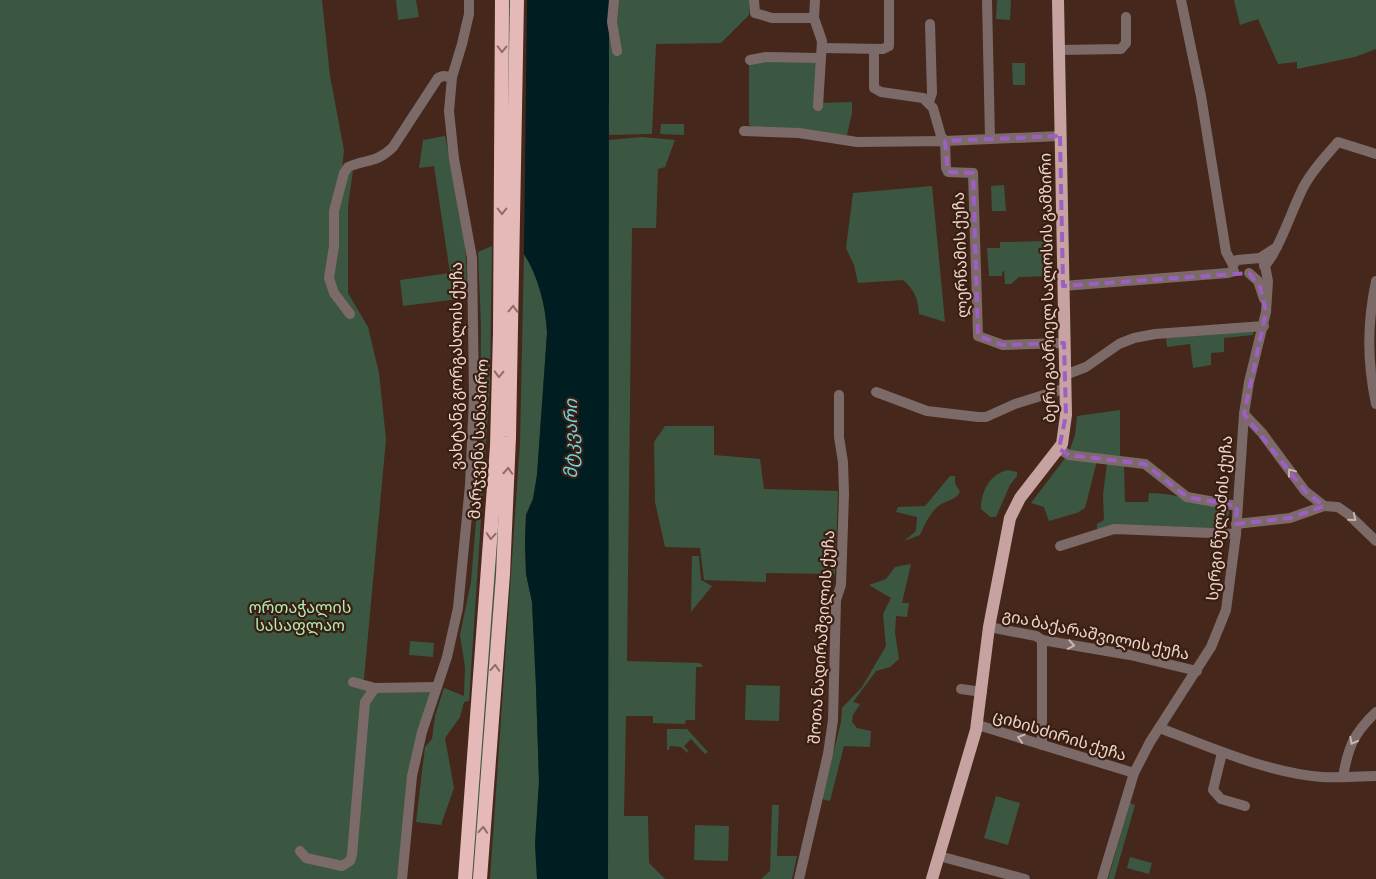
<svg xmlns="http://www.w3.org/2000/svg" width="1376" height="879" viewBox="0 0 1376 879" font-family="'Asap Condensed','Noto Sans Georgian',sans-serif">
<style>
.green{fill:#3b5741}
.water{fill:#001d21}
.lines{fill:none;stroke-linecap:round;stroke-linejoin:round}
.minor{stroke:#7c6a69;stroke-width:10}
.major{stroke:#c6a3a1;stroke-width:12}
.highway{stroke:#e4b9b7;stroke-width:14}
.oneway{stroke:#8f6c64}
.oneway2{stroke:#cab6b0}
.marked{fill:none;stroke:#9d5fc4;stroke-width:4;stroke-dasharray:10 6;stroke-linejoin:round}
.labels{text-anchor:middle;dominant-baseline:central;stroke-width:4.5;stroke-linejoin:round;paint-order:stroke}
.street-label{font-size:16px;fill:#ebd7cf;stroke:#3a1e11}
.park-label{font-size:16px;fill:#acedba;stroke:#3a1e11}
.water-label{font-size:18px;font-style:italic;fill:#70d5e1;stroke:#3a1e11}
</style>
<rect width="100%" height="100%" fill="#45281b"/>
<!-- green -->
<g class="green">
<path d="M0,0H322L330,76L344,150L338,211L349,173L353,170L348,206V293L368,327L379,373L386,439L364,679L355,687L432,691L409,772L397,879H0Z"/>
<path d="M396,0H416L419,17L398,20Z"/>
<path d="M508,0H511L505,440L475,879H472L490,620Z"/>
<path d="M609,0H750L749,15L721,43L656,44L652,134L609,135Z"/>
<path d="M997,0H1011L1010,20L996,19Z"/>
<path d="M1234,0H1376V49L1355,57L1297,69V62L1278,64L1258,19L1240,25Z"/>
<path d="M818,61L817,103L852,102V113L847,135L756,129L749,125V62Z"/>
<path d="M1012,63H1025V85H1013Z"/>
<path d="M661,124H684V135L660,134Z"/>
<path d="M445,136C456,190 470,243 466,298L403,306L400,280L450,273L434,166L419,168L423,140Z"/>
<path d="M642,137L675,140L665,167L658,169L656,228H632L627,661L700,663L703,667H696L695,720H686L685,724L653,723V716H626L624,816H648L649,863L665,879H608L609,140Z"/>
<path d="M1004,185L1006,211H992L991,186Z"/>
<path d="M932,186L945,322L919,314C918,299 915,290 903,280L858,283L854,265L846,248L853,193Z"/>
<path d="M1049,241L1050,276L1019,277L1011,284H1005L1004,271L1002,272V276H989L987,248H1000V242Z"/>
<path d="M492,246L490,382L469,701L464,702L460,717L445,738L454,788L441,825L416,822L425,747L432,739L435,716L444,688L464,696L465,667L460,635L471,582L480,472L481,326L478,252Z"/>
<path d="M524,254C538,276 546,306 547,333L537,475L533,499L526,515L525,542L526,574L532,602L536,687L539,782L535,844L537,879H490L520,443Z"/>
<path d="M1254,331L1253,335L1224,338V352L1211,353V365L1193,368L1190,344L1167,347L1166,338Z"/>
<path d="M1120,410V457L1069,452L1075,435L1077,416Z"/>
<path d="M665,426H714V455L760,459L764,489L838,491L835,574L766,573V582L704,580L700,548L665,547L655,502L654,442Z"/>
<path d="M1066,457L1097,461L1085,508L1077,513L1049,521L1044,507L1031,503Z"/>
<path d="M1107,463L1124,465L1125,502H1148L1149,493C1176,493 1203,503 1229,511L1227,529L1130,526L1097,530V524L1104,520L1103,495Z"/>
<path d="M1008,470L1017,472V476L1010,485L996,517H990L981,509C981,491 990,474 1008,470Z"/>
<path d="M950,476H955V483L960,492C956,500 947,500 940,505C930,512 925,524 920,535L904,541L916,531L917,517L896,512L898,507L925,506Z"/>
<path d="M692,556H699L701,580L712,586L691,612Z"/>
<path d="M911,564L902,603H909L907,617L896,616L895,633L899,659L890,667L876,671L853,702L860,704L853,715L852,722L857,728L871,731L870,747L844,746L830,801L822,799L841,722L842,708L862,687L886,646L883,614L891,598L869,585L886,579L895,567Z"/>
<path d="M410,641L434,643L433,657L409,655Z"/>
<path d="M746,685L780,686L779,721L745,720Z"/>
<path d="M667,729H687L708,752L705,754L691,739L684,746L689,752L688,753L681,747L670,746L669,750H667Z"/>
<path d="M996,796L1020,803L1008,845L984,838Z"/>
<path d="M1130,803L1135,805L1114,879H1108Z"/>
<path d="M772,805H779L777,856H797L792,879H761L770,871Z"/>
<path d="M695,825L729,826L728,861L694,860Z"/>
<path d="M1130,857L1152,863L1149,874L1127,868Z"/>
</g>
<!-- water -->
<path class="water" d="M527,0H609L608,879H537L535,844L539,782L536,687L532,602L526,574L525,542L526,515L533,499L537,475L547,333C546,306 538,276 524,254Z"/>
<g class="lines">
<!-- minor -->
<g class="minor">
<path d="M614,0L612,22L617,51"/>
<path d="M754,0L755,13L772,18H814"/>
<path d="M815,0L814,18L822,41L818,106"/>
<path d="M987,0L990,138"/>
<path d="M1181,0L1201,96L1226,252L1233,265"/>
<path d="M822,48L883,49L889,46V0"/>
<path d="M874,49V88L881,92L923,98L933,108L941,136L945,141L1060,136"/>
<path d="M1059,50L1121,49L1126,43V17"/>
<path d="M750,60L766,57L820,58"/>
<path d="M929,102L932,93L930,24"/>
<path d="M744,131L799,133L857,142L945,141L946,168L948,172L973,173L978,336L1003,345L1064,343"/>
<path d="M1233,265L1237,260L1260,258L1277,247"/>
<path d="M1264,266C1277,256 1294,204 1304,186C1313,169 1326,156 1338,142L1376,154"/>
<path d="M1249,273L1258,281L1264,299"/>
<path d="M1376,281C1367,324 1367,361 1376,404"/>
<path d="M1063,286L1228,273L1234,271"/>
<path d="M350,314L334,293L329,278L334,246V211L344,173L348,167C367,159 377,163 393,147L438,78L443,76L452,77"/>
<path d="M1065,375L1086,367L1119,344L1134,338L1155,334L1264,326"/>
<path d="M876,392L927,411L978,417H986L1015,404L1066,388"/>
<path d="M1244,414L1262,433L1305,491L1324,506L1338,507L1348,514L1376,541"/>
<path d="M1059,449L1069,455L1145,464L1187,497L1237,506"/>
<path d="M1236,524L1290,518L1324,506"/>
<path d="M1060,546L1114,529L1236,534"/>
<path d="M989,627L1036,636L1042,640L1130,655L1197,671"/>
<path d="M353,682L375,688"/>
<path d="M961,689L982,692"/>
<path d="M978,725L1134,773"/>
<path d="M1160,728C1209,747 1269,773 1322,777C1340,778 1358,776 1376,776"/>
<path d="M1042,745V640"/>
<path d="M1222,753L1213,790L1221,799L1245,806"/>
<path d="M1343,777C1348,747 1354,733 1376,712"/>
<path d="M300,851L306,858L342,866L350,861L352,855L365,702L375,688L437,687"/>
<path d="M939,856L1025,879"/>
<path d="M402,879L412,776L422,732L447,657L458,608L470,485L474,397L472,258L454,159L449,111L452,77L462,44L469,14V0"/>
<path d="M799,879L828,754L833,720L836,600L841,585L844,494L843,462L839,437V395"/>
<path d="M1102,879L1134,773L1150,742L1211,647L1226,610L1236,534L1244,414L1249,382L1266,312L1268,281L1264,261L1260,258"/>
</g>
<!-- major -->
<path class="major" d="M932,879L976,730L989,627L1010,518L1020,498L1062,444L1066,415L1058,0"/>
<!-- highway -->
<g class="highway">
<path d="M465,879L497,446L500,333L502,0"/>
<path d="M480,879L503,574L509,437L517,0"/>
</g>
</g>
<!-- one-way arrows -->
<defs><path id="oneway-chevron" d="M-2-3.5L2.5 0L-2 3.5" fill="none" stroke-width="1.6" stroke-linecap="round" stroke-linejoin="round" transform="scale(1.25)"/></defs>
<g class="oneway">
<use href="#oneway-chevron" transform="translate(502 49) rotate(91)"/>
<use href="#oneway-chevron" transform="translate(502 211) rotate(90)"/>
<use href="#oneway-chevron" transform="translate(513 309) rotate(-88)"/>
<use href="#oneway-chevron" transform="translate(499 374) rotate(92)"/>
<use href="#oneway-chevron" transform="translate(508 471) rotate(-87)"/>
<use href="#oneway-chevron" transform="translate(491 536) rotate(94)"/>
<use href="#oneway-chevron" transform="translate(495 668) rotate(-86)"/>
<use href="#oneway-chevron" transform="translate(483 830) rotate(-86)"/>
</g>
<g class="oneway2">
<use href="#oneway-chevron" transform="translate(1291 472) rotate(-127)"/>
<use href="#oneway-chevron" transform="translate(1353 518) rotate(40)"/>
<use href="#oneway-chevron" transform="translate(1071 645) rotate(10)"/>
<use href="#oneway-chevron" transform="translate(1021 738) rotate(-163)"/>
<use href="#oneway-chevron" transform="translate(1353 741) rotate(118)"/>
</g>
<!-- marked area -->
<path class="marked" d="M1060,136L1063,286L1249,273L1260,287L1266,312L1244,414L1305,491L1324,506L1290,518L1236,524L1237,506L1187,497L1145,464L1069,455L1059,449L1066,415L1064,343L1003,345L978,336L973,173L948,172L945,141Z"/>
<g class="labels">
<!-- street labels -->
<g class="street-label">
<text transform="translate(960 255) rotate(-92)">ლერწამის ქუჩა</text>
<text transform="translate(1047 288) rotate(-91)">ბერი გაბრიელ სალოსის გამზირი</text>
<text transform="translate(456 366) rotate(-90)">ვახტანგ გორგასლის ქუჩა</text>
<text transform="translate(478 439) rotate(-87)">მარჯვენა სანაპირო</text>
<text transform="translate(1219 518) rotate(-85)">სერგი წულაძის ქუჩა</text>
<text transform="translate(1096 634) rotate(12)">გია ბაქარაშვილის ქუჩა</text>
<text transform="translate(821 637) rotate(-86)">შოთა ნადირაშვილის ქუჩა</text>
<text transform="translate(1060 735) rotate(17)">ციხისძირის ქუჩა</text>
</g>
<!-- park labels -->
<g class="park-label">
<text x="300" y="607">ორთაჭალის<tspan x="300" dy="18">სასაფლაო</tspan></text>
</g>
<!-- water labels -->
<g class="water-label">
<text transform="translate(570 439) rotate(-90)">მტკვარი</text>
</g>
</g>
</svg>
